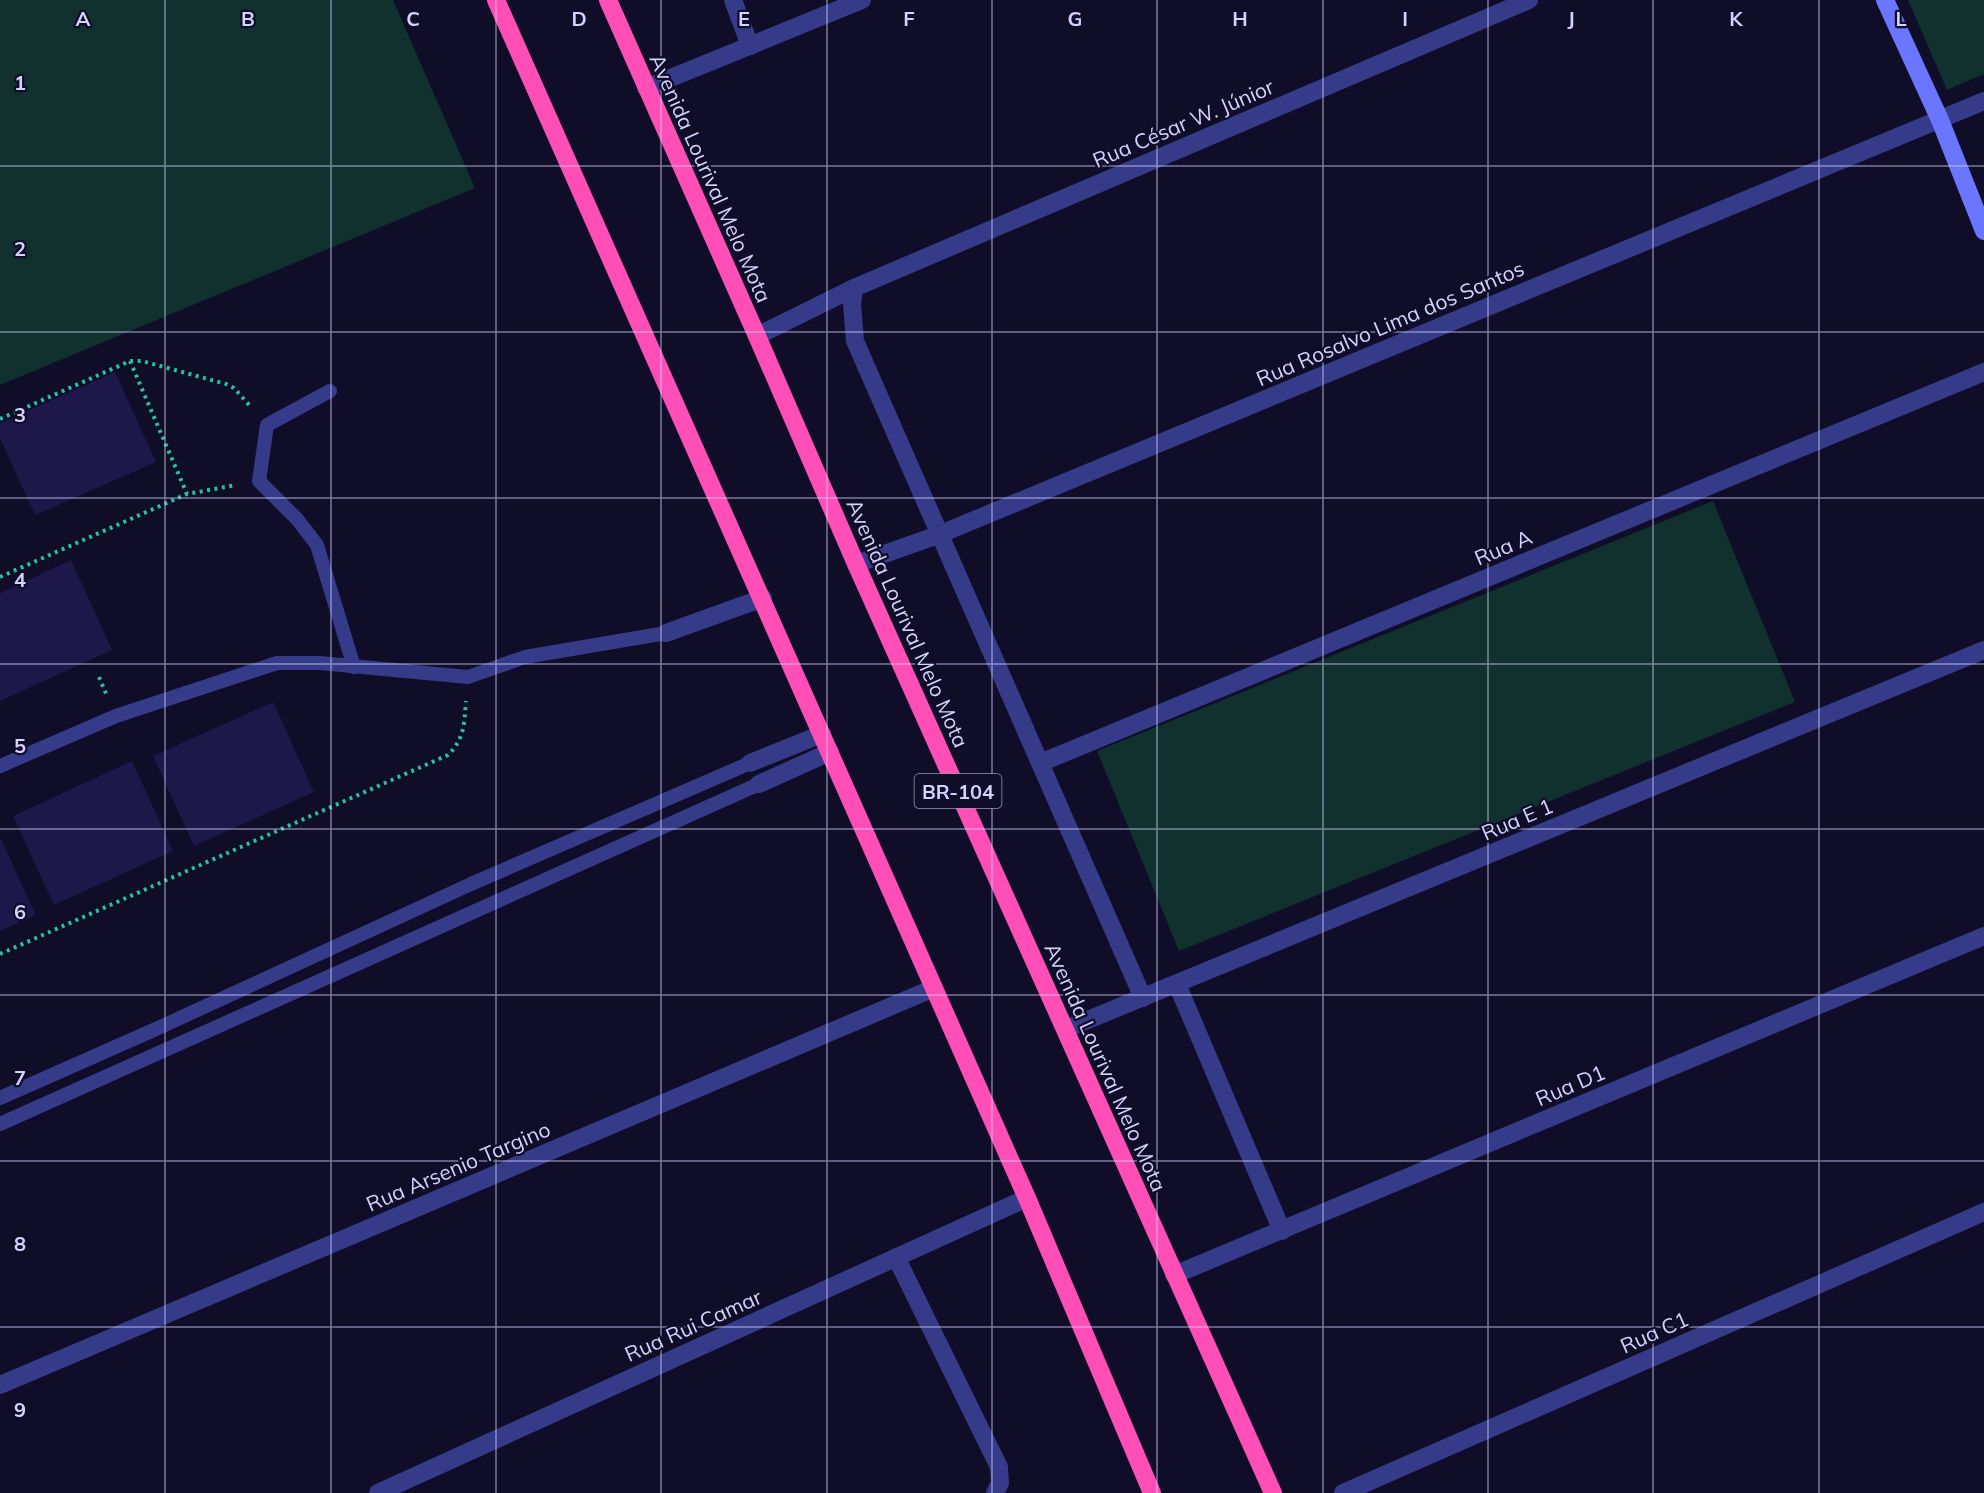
<svg xmlns="http://www.w3.org/2000/svg" width="1984" height="1493" viewBox="0 0 1984 1493" font-family="Mulish,sans-serif">
<style>
.green{fill:#10312d}
.building{fill:#1d1849}
.lines{fill:none;stroke-linecap:round;stroke-linejoin:round}
.path{stroke:#27c0a6;stroke-width:4;stroke-dasharray:3 4.5;stroke-linecap:butt}
.lane{stroke:#353b89;stroke-width:14}
.street{stroke:#353b89;stroke-width:18}
.secondary{stroke:#6a76ff;stroke-width:18}
.highway{stroke:#ff4eb6;stroke-width:18}
.grid{fill:none;stroke:#d4d3ff;stroke-width:1.5;stroke-opacity:0.55}
.labels{text-anchor:middle;dominant-baseline:central;stroke-width:4.5;stroke-linejoin:round;paint-order:stroke}
.shield{fill:#0f0d27;stroke:#9998be;stroke-width:1.5}
.shield-label{font-size:20px;font-weight:bold;fill:#d4d3ff}
.street-label{font-size:21px;fill:#d4d3ff;stroke:#0f0d27}
.grid-label{font-size:20px;text-anchor:middle;font-weight:bold;fill:#d4d3ff;stroke:#0f0d27;stroke-width:4.5;stroke-linejoin:round;paint-order:stroke}
</style>
<rect width="100%" height="100%" fill="#0f0d27"/>
<!-- green -->
<g class="green">
<path d="M0,0H393L475,188L0,385Z"/>
<path d="M1908,0H1984V74L1947,90Z"/>
<path d="M1713,501L1795,702L1179,951L1097,751Z"/>
</g>
<!-- building -->
<g class="building">
<path d="M115,372L156,462L35,515L0,438V423Z"/>
<path d="M71,560L112,650L0,701V593Z"/>
<path d="M273,702L314,792L194,846L153,756Z"/>
<path d="M132,761L173,851L54,905L13,816Z"/>
<path d="M0,837L36,915L0,931Z"/>
</g>
<g class="lines">
<!-- path -->
<g class="path">
<path d="M130,361L187,494"/>
<path d="M0,419L130,361H142L226,384L234,388L251,407"/>
<path d="M0,577L187,494L236,485"/>
<path d="M99,677L107,696"/>
<path d="M0,954L448,755C465,738 464,724 466,701"/>
</g>
<!-- lane -->
<g class="lane">
<path d="M330,391L267,425L259,481L297,519L317,545L354,667"/>
<path d="M0,766L116,716L277,663H320L468,677L525,657L666,633"/>
<path d="M0,1098L156,1029L471,884L750,763"/>
<path d="M0,1124L759,784"/>
</g>
<!-- street -->
<g class="street">
<path d="M733,0L750,46"/>
<path d="M646,88L862,0"/>
<path d="M854,288L852,304L855,341L1143,998"/>
<path d="M757,336L854,288L1529,0"/>
<path d="M856,564L938,535L1984,101"/>
<path d="M666,633L763,598"/>
<path d="M750,763L822,734"/>
<path d="M1040,763L1984,372"/>
<path d="M759,784L830,752"/>
<path d="M1177,984L1282,1231"/>
<path d="M1066,1029L1984,650"/>
<path d="M896,1257L999,1467L1000,1483L995,1493"/>
<path d="M1174,1275L1984,936"/>
<path d="M0,1385L934,988"/>
<path d="M378,1493L1027,1198"/>
<path d="M1343,1493L1984,1212"/>
</g>
<!-- secondary -->
<path class="secondary" d="M1885,0L1940,120L1984,231"/>
<!-- highway -->
<g class="highway">
<path d="M496,0L1027,1198L1152,1493"/>
<path d="M608,0L757,336L856,564L1273,1493"/>
</g>
</g>
<!-- grid -->
<path class="grid" d="M165,0V1493M331,0V1493M496,0V1493M661,0V1493M827,0V1493M992,0V1493M1157,0V1493M1323,0V1493M1488,0V1493M1653,0V1493M1819,0V1493M0,166H1984M0,332H1984M0,498H1984M0,664H1984M0,829H1984M0,995H1984M0,1161H1984M0,1327H1984"/>
<g class="labels">
<!-- shield labels -->
<rect class="shield" x="914.5" y="774" width="87" height="34" rx="4.5"/>
<g class="shield-label">
<text x="958" y="791">BR-104</text>
</g>
<!-- street labels -->
<g class="street-label">
<text transform="translate(1183 123) rotate(-23)">Rua César W. Júnior</text>
<text transform="translate(711 178) rotate(66)">Avenida Lourival Melo Mota</text>
<text transform="translate(1390 323) rotate(-23)">Rua Rosalvo Lima dos Santos</text>
<text transform="translate(1503 547) rotate(-23)">Rua A</text>
<text transform="translate(908 623) rotate(66)">Avenida Lourival Melo Mota</text>
<text transform="translate(1517 819) rotate(-23)">Rua E 1</text>
<text transform="translate(1106 1067) rotate(66)">Avenida Lourival Melo Mota</text>
<text transform="translate(1570 1085) rotate(-23)">Rua D1</text>
<text transform="translate(458 1166) rotate(-23)">Rua Arsenio Targino</text>
<text transform="translate(693 1325) rotate(-24)">Rua Rui Camar</text>
<text transform="translate(1654 1332) rotate(-24)">Rua C1</text>
</g>
</g>
<g class="grid-label">
<text x="83" y="26">A</text>
<text x="248" y="26">B</text>
<text x="413" y="26">C</text>
<text x="579" y="26">D</text>
<text x="744" y="26">E</text>
<text x="909" y="26">F</text>
<text x="1075" y="26">G</text>
<text x="1240" y="26">H</text>
<text x="1405" y="26">I</text>
<text x="1571" y="26">J</text>
<text x="1736" y="26">K</text>
<text x="1901" y="26">L</text>
<text x="20" y="90">1</text>
<text x="20" y="256">2</text>
<text x="20" y="422">3</text>
<text x="20" y="587">4</text>
<text x="20" y="753">5</text>
<text x="20" y="919">6</text>
<text x="20" y="1085">7</text>
<text x="20" y="1251">8</text>
<text x="20" y="1417">9</text>
</g>
</svg>
